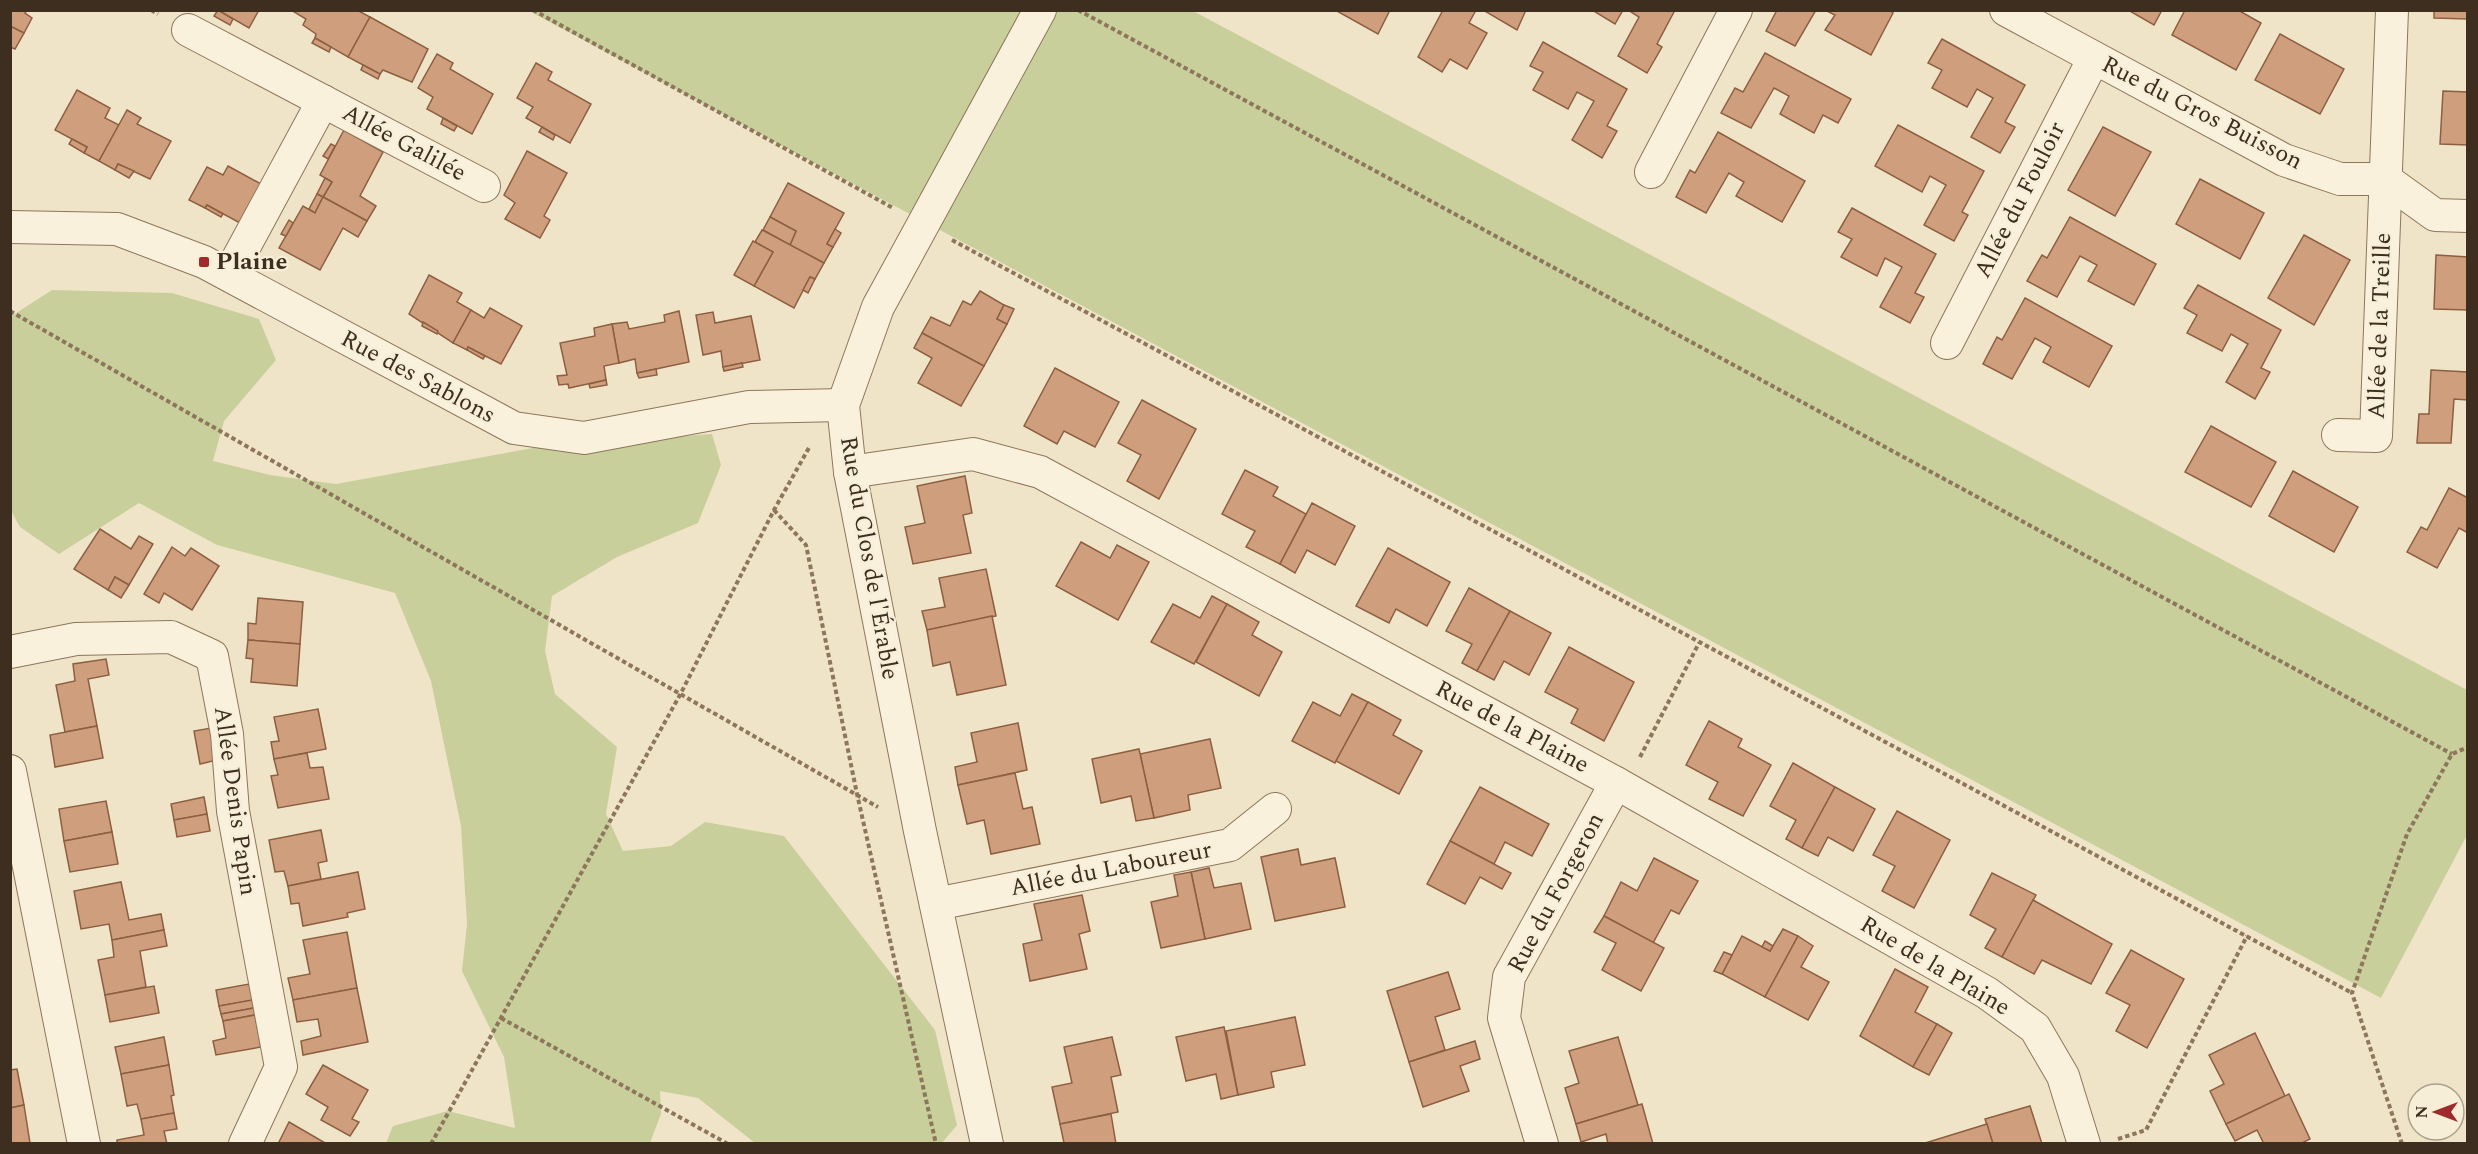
<svg xmlns="http://www.w3.org/2000/svg" width="2478" height="1154" viewBox="0 0 2478 1154" font-family="Spectral,serif">
<style>
.green{fill:#c9cf9b}
.building{fill:#cf9f7d;stroke:#8d5f41;stroke-width:1.5}
.lines{fill:none;stroke-linecap:round;stroke-linejoin:round}
.minor-casing{stroke:#8d765c;stroke-width:34}
.path{stroke:#8d765c;stroke-width:4;stroke-dasharray:4.5 3;stroke-linecap:butt}
.minor{stroke:#faf1dc;stroke-width:32}
.poi-dot{fill:#9e2a2b;stroke:#f7eed8;stroke-width:2}
.labels{text-anchor:middle;dominant-baseline:central;stroke-width:4.5;stroke-linejoin:round;paint-order:stroke}
.street-label{font-size:24px;fill:#3d2e20;stroke:#f7eed8}
.poi-label{font-size:24px;font-weight:bold;fill:#3d2e20;stroke:#f7eed8;text-anchor:start}
</style>
<rect width="100%" height="100%" fill="#f0e4c8"/>
<!-- green -->
<g class="green">
<path d="M529,11H1193L2467,690V835L2381,998Z"/>
<path d="M52,290L172,293L259,319L276,360L224,421L213,461L270,475L336,484L544,446L712,434L721,465L698,523L617,557L552,596L545,651L555,694L617,747L606,814L623,851L671,846L705,822L784,836L935,1030L957,1125L942,1143H755L698,1098L660,1091L661,1114L650,1143H386L393,1126L448,1111L515,1128L504,1057L462,971L467,924L461,826L431,681L395,593L217,545L139,503L59,554L20,527L10,509V317Z"/>
</g>
<!-- building -->
<g class="building">
<path d="M10,10H27L25,13L32,18L24,33L10,26Z"/>
<path d="M218,10L233,19L230,25L214,16Z"/>
<path d="M218,10H259L249,28Z"/>
<path d="M291,10H357L370,17L348,57L315,38L316,34L303,25L306,19Z"/>
<path d="M1335,10H1390L1378,34Z"/>
<path d="M1443,10H1476L1469,23L1487,33L1467,69L1450,59L1442,72L1418,57Z"/>
<path d="M1483,10H1526L1517,30Z"/>
<path d="M1592,10H1623L1615,24Z"/>
<path d="M1628,10H1675L1657,44L1662,47L1647,73L1618,56L1639,17Z"/>
<path d="M1777,10H1816L1795,46L1766,31Z"/>
<path d="M1825,10H1889L1893,13L1871,55L1825,30L1835,15Z"/>
<path d="M2128,10H2162L2154,25Z"/>
<path d="M2185,10H2238L2261,23L2236,70L2172,35Z"/>
<path d="M2434,10H2468V19L2434,18Z"/>
<path d="M370,17L428,49L412,82L383,70L380,74L348,57Z"/>
<path d="M10,26L24,33L15,49L10,47Z"/>
<path d="M2280,34L2344,69L2320,114L2255,80Z"/>
<path d="M315,38L331,47L329,52L312,43Z"/>
<path d="M1942,39L2025,85L2005,122L2015,127L2000,153L1971,137L1993,98L1977,89L1967,107L1932,88L1942,70L1928,63Z"/>
<path d="M1543,42L1627,89L1607,126L1617,131L1602,158L1572,140L1594,101L1577,92L1568,109L1533,90L1543,72L1530,66Z"/>
<path d="M1765,53L1851,99L1838,123L1823,115L1814,133L1780,114L1789,96L1774,88L1751,128L1721,113L1735,88L1743,92Z"/>
<path d="M437,54L453,63L450,69L493,94L472,134L427,109L433,97L418,88Z"/>
<path d="M536,63L552,72L548,80L591,104L570,143L526,118L533,107L517,98Z"/>
<path d="M363,65L380,74L378,79L361,70Z"/>
<path d="M77,90L110,108L105,118L119,125L99,161L84,153L87,147L55,130Z"/>
<path d="M2443,91L2468,92V145L2440,144Z"/>
<path d="M127,110L141,118L137,124L171,141L150,179L118,164L115,170L99,161Z"/>
<path d="M443,118L457,126L454,131L441,124Z"/>
<path d="M1898,125L1984,171L1962,212L1968,215L1954,241L1924,225L1946,185L1930,176L1922,192L1875,166Z"/>
<path d="M542,127L555,135L553,140L539,132Z"/>
<path d="M2103,127L2151,152L2115,216L2068,190Z"/>
<path d="M344,130L383,152L360,196L376,206L367,221L323,197L332,182L320,175Z"/>
<path d="M1718,132L1805,181L1782,222L1736,196L1744,182L1729,173L1706,213L1676,197L1690,170L1695,173Z"/>
<path d="M72,139L87,147L84,153L69,144Z"/>
<path d="M331,144L335,146L328,159L323,156Z"/>
<path d="M527,151L567,173L544,216L550,220L540,238L505,219L515,203L504,195Z"/>
<path d="M118,164L134,171L129,178L115,170Z"/>
<path d="M228,166L261,184L240,223L207,205L205,208L189,200L207,167L223,175Z"/>
<path d="M325,178L332,182L323,197L317,194Z"/>
<path d="M2200,179L2264,213L2240,259L2176,224Z"/>
<path d="M788,183L844,213L827,244L833,247L824,263L790,245L796,231L770,217Z"/>
<path d="M317,194L323,197L315,213L309,209Z"/>
<path d="M323,197L367,221L358,237L343,228L320,270L279,248L303,206L315,213Z"/>
<path d="M207,205L223,214L221,217L205,208Z"/>
<path d="M1852,208L1936,254L1915,293L1924,297L1910,323L1880,307L1902,267L1885,258L1877,276L1841,257L1852,239L1838,232Z"/>
<path d="M770,217L796,231L790,245L763,230Z"/>
<path d="M2070,217L2156,264L2134,305L2088,281L2097,265L2080,256L2057,297L2027,281L2042,255L2047,258Z"/>
<path d="M289,220L293,223L286,236L281,234Z"/>
<path d="M835,229L841,233L833,247L827,244Z"/>
<path d="M762,230L824,263L815,279L810,277L794,308L754,286L773,252L755,242Z"/>
<path d="M2304,235L2350,260L2314,325L2268,298Z"/>
<path d="M753,241L773,252L754,286L734,275Z"/>
<path d="M2436,255L2468,257V310L2434,309Z"/>
<path d="M429,275L462,293L457,302L471,310L453,343L409,314Z"/>
<path d="M810,277L815,279L808,293L803,290Z"/>
<path d="M2198,285L2281,330L2261,368L2270,372L2255,399L2226,382L2248,344L2231,334L2222,351L2187,333L2197,315L2184,308Z"/>
<path d="M980,291L1004,305L997,319L1007,324L984,366L922,333L931,317L950,326L963,301L971,305Z"/>
<path d="M2025,298L2112,346L2089,387L2043,362L2051,347L2035,338L2012,379L1983,364L1997,337L2002,340Z"/>
<path d="M1004,305L1014,309L1007,324L997,319Z"/>
<path d="M490,308L522,326L501,364L468,347L467,350L453,343L471,310L484,318Z"/>
<path d="M679,311L689,362L637,373L635,359L619,363L612,324L627,322L629,329L665,322L664,315Z"/>
<path d="M713,312L715,323L751,316L760,360L723,367L721,351L703,355L696,315Z"/>
<path d="M423,322L438,331L437,334L422,326Z"/>
<path d="M612,324L619,363L604,366L606,380L569,388L568,384L559,385L557,376L567,375L560,343L595,336L594,328Z"/>
<path d="M922,333L984,366L961,406L918,383L932,358L914,348Z"/>
<path d="M468,347L485,356L483,359L467,350Z"/>
<path d="M742,363L743,367L724,371L723,367Z"/>
<path d="M1055,368L1119,402L1095,447L1064,431L1057,444L1024,426Z"/>
<path d="M656,369L657,375L639,378L637,373Z"/>
<path d="M2431,370L2468,372V400L2454,399L2451,443H2417L2419,414H2429Z"/>
<path d="M606,380L607,385L590,388L589,384Z"/>
<path d="M1142,400L1196,429L1159,499L1127,481L1141,455L1118,443Z"/>
<path d="M2211,426L2276,462L2251,507L2185,472Z"/>
<path d="M1245,470L1278,487L1273,496L1306,514L1280,564L1246,547L1255,531L1222,514Z"/>
<path d="M2293,471L2358,507L2334,552L2269,516Z"/>
<path d="M965,476L972,513L963,515L971,553L913,564L905,527L925,523L917,486Z"/>
<path d="M2449,488L2468,498V533L2459,528L2437,568L2407,552L2421,527L2427,530Z"/>
<path d="M1312,503L1355,526L1335,565L1307,550L1295,573L1280,564Z"/>
<path d="M100,529L131,549L139,536L153,544L129,585L115,577L108,590L74,569Z"/>
<path d="M1081,542L1110,558L1117,545L1149,562L1118,620L1056,586Z"/>
<path d="M172,547L185,556L191,548L219,566L192,610L164,593L159,603L144,594Z"/>
<path d="M1388,548L1450,582L1427,626L1396,609L1389,623L1356,606Z"/>
<path d="M986,569L996,616L927,630L922,611L945,607L939,578Z"/>
<path d="M115,577L129,585L121,598L108,590Z"/>
<path d="M1469,588L1510,611L1477,671L1462,663L1472,644L1446,631Z"/>
<path d="M1212,596L1227,604L1194,664L1151,642L1173,604L1200,618Z"/>
<path d="M258,598L303,602L300,644L248,640V623L256,624Z"/>
<path d="M1227,604L1259,622L1252,635L1282,652L1259,696L1196,662Z"/>
<path d="M1510,611L1551,633L1529,675L1504,661L1494,680L1477,671Z"/>
<path d="M992,616L1006,685L957,695L950,662L933,666L927,630Z"/>
<path d="M248,640L300,644L297,686L251,682L253,659L246,658Z"/>
<path d="M1569,647L1634,682L1604,741L1571,723L1578,709L1545,692Z"/>
<path d="M106,659L109,675L88,679L97,726L65,732L56,685L75,681L73,664Z"/>
<path d="M1352,694L1368,702L1335,763L1292,741L1313,702L1340,716Z"/>
<path d="M1368,702L1401,720L1393,735L1422,751L1399,794L1336,761Z"/>
<path d="M318,709L326,749L274,759L271,742L279,741L274,717Z"/>
<path d="M1709,721L1742,739L1738,747L1771,765L1743,816L1709,799L1718,782L1686,765Z"/>
<path d="M1018,723L1027,770L958,785L955,767L977,762L971,733Z"/>
<path d="M97,726L103,758L55,767L50,735Z"/>
<path d="M211,728L217,760L200,764L194,731Z"/>
<path d="M1210,739L1221,788L1188,795L1190,810L1154,818L1140,754Z"/>
<path d="M1139,749L1154,818L1136,821L1131,796L1101,803L1092,759Z"/>
<path d="M307,753L310,768L323,767L329,799L278,808L271,776L278,775L274,759Z"/>
<path d="M1793,763L1835,787L1802,848L1786,839L1796,820L1770,806Z"/>
<path d="M1015,773L1023,809L1032,807L1040,844L991,854L984,820L967,824L958,785Z"/>
<path d="M1480,787L1549,824L1532,856L1505,842L1494,864L1450,841Z"/>
<path d="M1835,787L1875,809L1853,851L1828,837L1818,856L1802,848Z"/>
<path d="M204,797L207,814L174,820L171,804Z"/>
<path d="M106,801L112,832L64,841L59,809Z"/>
<path d="M1897,811L1950,840L1914,908L1882,891L1895,866L1873,855Z"/>
<path d="M207,814L210,831L177,837L174,820Z"/>
<path d="M321,830L327,861L318,863L321,879L288,886L284,871L275,872L269,840Z"/>
<path d="M112,832L118,864L70,872L64,841Z"/>
<path d="M1450,841L1511,873L1502,889L1480,877L1465,904L1427,884Z"/>
<path d="M1298,849L1301,865L1335,858L1345,907L1275,921L1261,857Z"/>
<path d="M1654,858L1698,881L1679,914L1671,910L1653,943L1604,916L1621,882L1637,891Z"/>
<path d="M1209,868L1214,888L1241,883L1251,929L1205,939L1191,872Z"/>
<path d="M358,872L365,909L347,913L348,917L303,926L299,903L291,904L288,886Z"/>
<path d="M1191,872L1205,939L1161,948L1151,902L1178,896L1174,875Z"/>
<path d="M1992,873L2036,895L2002,957L1985,948L1996,929L1970,915Z"/>
<path d="M121,882L129,920L161,914L164,930L112,940L109,924L81,929L74,891Z"/>
<path d="M1082,895L1090,931L1079,934L1087,969L1030,981L1023,944L1042,940L1034,904Z"/>
<path d="M2033,900L2112,944L2091,984L2042,960L2034,974L2002,957Z"/>
<path d="M1604,916L1664,948L1641,991L1602,970L1616,943L1594,932Z"/>
<path d="M1783,929L1798,936L1765,997L1722,974L1742,936L1770,951Z"/>
<path d="M164,930L167,946L140,951L146,987L105,995L98,960L114,957L112,940Z"/>
<path d="M347,932L357,988L293,1000L288,978L310,974L303,940Z"/>
<path d="M1798,936L1813,946L1801,967L1829,982L1808,1020L1765,997Z"/>
<path d="M1765,941L1773,946L1770,951L1762,947Z"/>
<path d="M2131,950L2184,979L2147,1048L2116,1031L2130,1005L2106,993Z"/>
<path d="M1724,952L1732,955L1722,974L1714,971Z"/>
<path d="M1895,969L1928,987L1915,1012L1937,1024L1913,1067L1860,1036Z"/>
<path d="M1448,972L1460,1009L1435,1017L1445,1050L1409,1062L1387,991Z"/>
<path d="M249,984L253,1000L219,1006L216,990Z"/>
<path d="M154,986L159,1013L110,1022L105,995Z"/>
<path d="M357,988L368,1042L303,1055L301,1041L321,1036L318,1019L297,1022L293,1000Z"/>
<path d="M252,1000L254,1008L221,1014L219,1006Z"/>
<path d="M254,1008L255,1015L223,1021L221,1014Z"/>
<path d="M255,1015L261,1047L216,1055L213,1041L226,1038L223,1021Z"/>
<path d="M1295,1017L1305,1065L1271,1072L1274,1087L1238,1095L1226,1031Z"/>
<path d="M1937,1024L1952,1033L1929,1075L1913,1067Z"/>
<path d="M1224,1027L1238,1095L1221,1099L1216,1074L1186,1081L1176,1037Z"/>
<path d="M2255,1033L2285,1096L2226,1124L2210,1091L2224,1084L2209,1055Z"/>
<path d="M164,1037L169,1065L121,1074L115,1047Z"/>
<path d="M1112,1037L1121,1075L1111,1077L1118,1112L1060,1124L1052,1087L1072,1083L1064,1047Z"/>
<path d="M1618,1037L1638,1105L1576,1124L1565,1088L1579,1083L1569,1051Z"/>
<path d="M1475,1041L1480,1059L1460,1066L1469,1091L1423,1107L1409,1062Z"/>
<path d="M169,1065L174,1095L171,1096L174,1113L141,1119L137,1104L127,1106L121,1074Z"/>
<path d="M323,1065L368,1090L352,1119L359,1122L350,1136L321,1120L328,1107L306,1094Z"/>
<path d="M17,1069L24,1105L10,1108V1070Z"/>
<path d="M2289,1094L2310,1139L2300,1144H2264L2257,1130L2235,1141L2226,1124Z"/>
<path d="M1642,1104L1653,1144H1608L1606,1134L1581,1142L1576,1124Z"/>
<path d="M24,1105L30,1143L10,1144V1108Z"/>
<path d="M2030,1106L2042,1144H1993L1985,1119Z"/>
<path d="M174,1113L177,1129L164,1131L167,1144H117V1140L144,1135L141,1119Z"/>
<path d="M1111,1114L1116,1144L1064,1143L1060,1124Z"/>
<path d="M289,1122L327,1144H278Z"/>
<path d="M1987,1124L1993,1144H1922Z"/>
</g>
<g class="lines">
<defs>
<g id="minor">
<path d="M2006,10L2284,160L2340,179H2385L2435,215L2468,216"/>
<path d="M188,30L484,186"/>
<path d="M1651,172L1736,10"/>
<path d="M10,227L117,229L204,262L514,428L584,438L749,407L843,405"/>
<path d="M229,275L323,101"/>
<path d="M1947,343L2094,58"/>
<path d="M2338,435L2376,436L2392,10"/>
<path d="M850,472L973,454L1040,472L1616,783L1987,993L2035,1028L2063,1076L2084,1144"/>
<path d="M10,652L76,639L171,637L212,656L227,734L233,811L281,1067L245,1144"/>
<path d="M10,771L84,1144"/>
<path d="M936,904L1230,845L1275,809"/>
<path d="M987,1144L920,831L850,472L843,405L878,307L1040,10"/>
<path d="M1542,1144L1504,1018L1509,977L1616,783"/>
</g>
</defs>
<!-- minor casing -->
<use href="#minor" class="minor-casing"/>
<!-- path -->
<g class="path">
<path d="M151,10L158,14"/>
<path d="M533,10L893,208"/>
<path d="M1078,10L2452,754"/>
<path d="M952,240L2352,993"/>
<path d="M10,311L878,807"/>
<path d="M774,510L806,545L857,794L936,1144"/>
<path d="M1640,757L1699,643"/>
<path d="M501,1018L728,1144"/>
<path d="M2118,1139L2146,1130L2247,936"/>
<path d="M431,1144L681,693L774,510L810,446"/>
<path d="M2402,1144L2352,993L2407,834L2452,754L2468,747"/>
</g>
<!-- minor -->
<use href="#minor" class="minor"/>
</g>
<!-- markers -->
<rect class="poi-dot" x="198" y="256" width="12" height="12" rx="3"/>
<g class="labels">
<!-- street labels -->
<g class="street-label">
<text transform="translate(2202 113) rotate(27)">Rue du Gros Buisson</text>
<text transform="translate(404 143) rotate(28)">Allée Galilée</text>
<text transform="translate(2020 200) rotate(-63)">Allée du Fouloir</text>
<text transform="translate(2380 326) rotate(-88)">Allée de la Treille</text>
<text transform="translate(418 377) rotate(28)">Rue des Sablons</text>
<text transform="translate(869 558) rotate(80)">Rue du Clos de l'Érable</text>
<text transform="translate(1512 727) rotate(28)">Rue de la Plaine</text>
<text transform="translate(235 801) rotate(82)">Allée Denis Papin</text>
<text transform="translate(1111 869) rotate(-11)">Allée du Laboureur</text>
<text transform="translate(1556 893) rotate(-62)">Rue du Forgeron</text>
<text transform="translate(1935 966) rotate(31)">Rue de la Plaine</text>
</g>
<!-- poi labels -->
<g class="poi-label">
<text x="216" y="262">Plaine</text>
</g>
</g>
<!-- border -->
<rect width="2478" height="1154" fill="none" stroke="#3d2e20" stroke-width="24"/>
<!-- north arrow -->
<g transform="translate(2436 1112) rotate(270)"><circle r="28" fill="#f7eed8" stroke="#ada18e" stroke-width="1.5"/>
<path d="M0-4.5L10 22L0 15L-10 22Z" fill="#9e2a2b"/>
<text y="-9" font-size="16" font-weight="bold" text-anchor="middle" fill="#3d2e20">N</text>
</g>
</svg>
